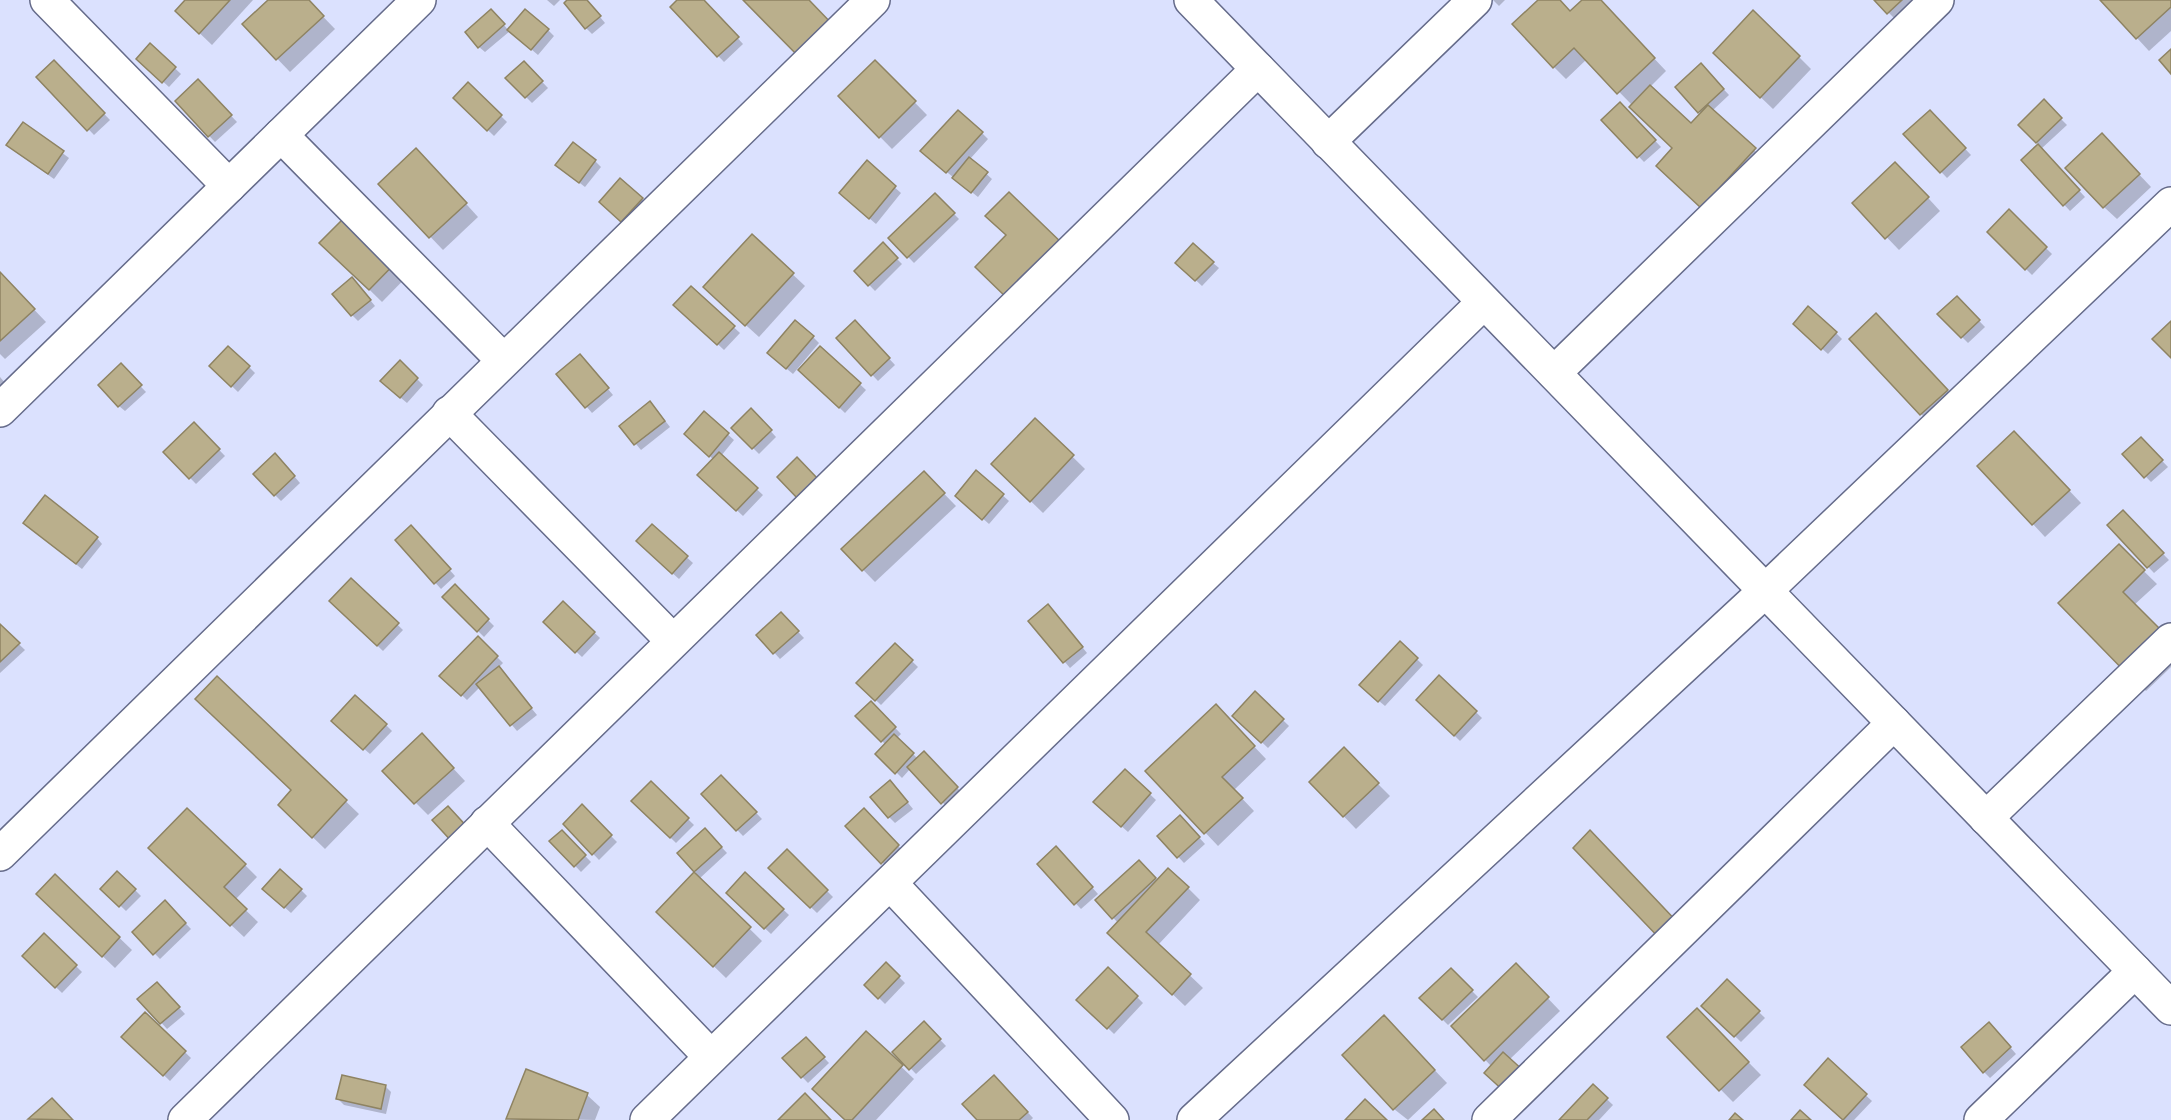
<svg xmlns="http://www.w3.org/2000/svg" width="2171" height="1120" viewBox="0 0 2171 1120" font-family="'IBM Plex Serif',serif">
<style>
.shadow{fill:#0003}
.building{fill:#baaf8c;stroke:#8e8362;stroke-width:1.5}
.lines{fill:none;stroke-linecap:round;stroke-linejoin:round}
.minor-casing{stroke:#656b8a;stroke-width:36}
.minor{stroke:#fff;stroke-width:33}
</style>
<rect width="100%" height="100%" fill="#dbe1fe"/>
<!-- shadow -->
<g class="shadow">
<path d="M187,0H253L212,45L189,23Z"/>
<path d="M270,0H307L335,29L290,72L244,24Z"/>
<path d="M547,0H560L554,6Z"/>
<path d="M570,0H586L605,23L592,34L586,28Z"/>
<path d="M679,0H703L743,44L724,62L672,7Z"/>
<path d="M1493,0H1505L1499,6Z"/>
<path d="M1541,0H1558L1571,13L1584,0H1599L1666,71L1650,87L1691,125L1702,114L1677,87L1701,65L1729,95L1712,111L1767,162L1714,219L1674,148L1587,59L1566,79L1554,67Z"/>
<path d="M1876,0H1914L1894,18Z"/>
<path d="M2102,0H2171V31L2149,51Z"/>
<path d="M497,17L509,31L548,30L554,36L538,55L510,31L485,52L479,47Z"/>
<path d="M150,45L181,74L169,87L138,59Z"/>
<path d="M1799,57L1811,69L1773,109L1727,65Z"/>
<path d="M54,62L110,120L94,135L39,77Z"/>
<path d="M875,62L927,115L892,149L840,96Z"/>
<path d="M524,63L548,88L532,103L507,78Z"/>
<path d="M198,81L237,122L215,142L177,102Z"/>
<path d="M468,84L507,122L494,136L455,98Z"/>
<path d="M2044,102L2067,125L2041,149L2085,197L2070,211L2023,160L2039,145L2020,125Z"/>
<path d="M1620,104L1661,147L1644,162L1604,120Z"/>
<path d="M1930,112L1971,155L1947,178L1906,134Z"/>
<path d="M24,124L69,158L54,179L14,151Z"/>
<path d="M982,133L988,139L970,159L992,179L978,197L928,157Z"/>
<path d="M2114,148L2151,187L2117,219L2104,207Z"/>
<path d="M595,161L601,167L585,187L563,170Z"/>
<path d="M428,162L478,217L443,250L380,184Z"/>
<path d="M867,163L901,193L876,224L847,199Z"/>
<path d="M1908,176L1940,211L1899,250L1854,203Z"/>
<path d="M935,195L959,219L914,263L890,238Z"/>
<path d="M642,199L648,205L628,227L607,208Z"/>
<path d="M2009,212L2052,254L2032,275L1989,232Z"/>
<path d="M752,236L805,286L759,337L717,299Z"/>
<path d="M883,245L902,264L875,291L856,271Z"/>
<path d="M334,255L423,260L382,302Z"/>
<path d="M1213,263L1219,268L1202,286L1183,268Z"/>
<path d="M0,274L46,322L5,359L0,354Z"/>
<path d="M358,285L375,306L358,321L352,315Z"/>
<path d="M691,288L740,333L724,350L676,305Z"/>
<path d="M1957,298L1985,327L1968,343L1939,314Z"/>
<path d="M1889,327L1959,403L1933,426L1921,414Z"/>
<path d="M861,328L895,365L878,381L838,338Z"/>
<path d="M1801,330L1836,333L1842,339L1828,354Z"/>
<path d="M813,337L819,343L793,374L775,359Z"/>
<path d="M821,348L866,390L845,413L800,370Z"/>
<path d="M400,362L423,385L407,403L388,387Z"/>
<path d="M585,362L613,395L592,413L559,374Z"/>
<path d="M121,366L146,392L125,411L119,406Z"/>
<path d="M211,366L249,367L255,373L238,392Z"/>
<path d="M0,377L12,391L0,402Z"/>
<path d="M656,409L670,427L641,450L621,426Z"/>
<path d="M704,413L734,440L721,456L763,495L743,516L700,475L714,460L692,440Z"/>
<path d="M757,416L776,437L759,454L733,428Z"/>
<path d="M1035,420L1085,469L1043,513L1005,476Z"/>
<path d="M194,424L225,456L196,484L165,452Z"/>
<path d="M2141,439L2168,467L2151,482L2124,454Z"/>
<path d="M2026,445L2081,503L2045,537L1979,466Z"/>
<path d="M281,461L300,483L281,501L255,475Z"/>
<path d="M976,472L1009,501L989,524L963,501Z"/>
<path d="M924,473L956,506L875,582L843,549Z"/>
<path d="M2122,512L2169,560L2154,573L2109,525Z"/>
<path d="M652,526L693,563L679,579L643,547Z"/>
<path d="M30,528L97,538L102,544L82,569Z"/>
<path d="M417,533L455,576L441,589L397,540Z"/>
<path d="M2119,547L2157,584L2134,605L2171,642V667L2146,691L2060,603Z"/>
<path d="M351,580L403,630L383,651L331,601Z"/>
<path d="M455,587L494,626L484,637L444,597Z"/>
<path d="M563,603L600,638L582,657L545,622Z"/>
<path d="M1054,612L1087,653L1070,668L1030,621Z"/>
<path d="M781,614L804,638L780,659L758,635Z"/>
<path d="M0,626L25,650L0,673Z"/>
<path d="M478,638L503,663L498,668L537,715L517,731L480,687L467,700L442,676Z"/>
<path d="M1400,643L1423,665L1385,706L1367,691Z"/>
<path d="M895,645L918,667L881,705L858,683Z"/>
<path d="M1439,677L1482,718L1460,741L1418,700Z"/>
<path d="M217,678L359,814L325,849L292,817L293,791Z"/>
<path d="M1255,693L1289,726L1268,748L1234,716Z"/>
<path d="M871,703L901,734L897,738L918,759L924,753L963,794L948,808L910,769L902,778L878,754L886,745L857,716Z"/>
<path d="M1228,719L1266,759L1234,790L1254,811L1218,846L1147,771Z"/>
<path d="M386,725L392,731L370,754L339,727Z"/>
<path d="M434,748L465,781L428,815L384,771Z"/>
<path d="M1344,750L1390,796L1356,829L1311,782Z"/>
<path d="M1125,771L1156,800L1128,832L1101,808Z"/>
<path d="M721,777L762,819L743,836L703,794Z"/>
<path d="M651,783L694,825L676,843L633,801Z"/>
<path d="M896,788L913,809L895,823L889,817Z"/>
<path d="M582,807L617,842L599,860L565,824Z"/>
<path d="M863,810L904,852L888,868L847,826Z"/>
<path d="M1186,823L1205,844L1184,863L1159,836Z"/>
<path d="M562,832L591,862L581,872L552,841Z"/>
<path d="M711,836L727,853L699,879L762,941L726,978L658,912L696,872L679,854Z"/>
<path d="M787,851L833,897L817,913L770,868Z"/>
<path d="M1062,854L1098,894L1081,909L1039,864Z"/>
<path d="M163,861L245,865L257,877L235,900L258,922L244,937Z"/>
<path d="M1139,862L1158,881L1188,888L1200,900L1158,945L1203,988L1185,1006L1121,945L1118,923L1097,900Z"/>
<path d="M745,874L789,915L771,934L728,893Z"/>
<path d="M55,876L132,950L115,968L38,894Z"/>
<path d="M103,889L135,890L141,896L126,911Z"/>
<path d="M301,890L307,896L291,913L270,894Z"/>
<path d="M165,902L191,929L160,959L134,932Z"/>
<path d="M44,935L82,972L62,993L24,956Z"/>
<path d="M886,964L905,983L885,1004L866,985Z"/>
<path d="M1516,965L1560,1011L1509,1060L1492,1067L1453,1026Z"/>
<path d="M1109,969L1143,1003L1114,1034L1079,1000Z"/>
<path d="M1451,970L1478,997L1448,1025L1421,998Z"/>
<path d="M1727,981L1765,1018L1741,1042L1704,1006Z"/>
<path d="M157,984L185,1014L167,1029L140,999Z"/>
<path d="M1697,1010L1761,1075L1733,1102L1669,1037Z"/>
<path d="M145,1014L191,1058L170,1081L124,1037Z"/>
<path d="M924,1023L946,1046L916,1074L895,1052Z"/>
<path d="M1396,1030L1447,1083L1408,1120L1394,1109L1344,1055Z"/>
<path d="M1995,1030L2016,1054L1990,1078L1984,1072Z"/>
<path d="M866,1033L914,1079L876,1120H846Z"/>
<path d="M806,1039L829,1063L808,1083L784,1058Z"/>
<path d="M1828,1061L1872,1101L1854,1120H1844L1806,1085Z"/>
<path d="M1000,1083L1033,1118L1031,1120H979Z"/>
<path d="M385,1086L391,1092L386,1114L344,1105L338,1099Z"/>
<path d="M1593,1086L1613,1105L1599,1120H1561Z"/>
<path d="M587,1095L600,1107L595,1120L508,1118Z"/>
<path d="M52,1100L71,1120L30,1119Z"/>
</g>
<!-- building -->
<g class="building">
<path d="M185,0H230L199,34L175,11Z"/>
<path d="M268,0H309L324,16L276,60L242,24Z"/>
<path d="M567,0H587L601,16L585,29L564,3Z"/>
<path d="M677,0H704L739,37L717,57L670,7Z"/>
<path d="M743,0H809L835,27L802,60Z"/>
<path d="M1538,0H1560L1570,11L1582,0H1601L1655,58L1617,94L1574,48L1553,68L1512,24Z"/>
<path d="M1874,0H1902L1887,14Z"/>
<path d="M2100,0H2171V7L2136,39Z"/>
<path d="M491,9L505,24L478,48L465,32Z"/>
<path d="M525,9L549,29L531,50L507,30Z"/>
<path d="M1753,10L1800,56L1760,98L1713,53Z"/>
<path d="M150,43L176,67L162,83L136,59Z"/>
<path d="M2171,49V74L2159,60Z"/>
<path d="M54,60L105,113L87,131L36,77Z"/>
<path d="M875,60L916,101L879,138L838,96Z"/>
<path d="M524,61L543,81L525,98L505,78Z"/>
<path d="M1701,63L1724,89L1698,113L1675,87Z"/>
<path d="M198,79L232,115L208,137L175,101Z"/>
<path d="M468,82L502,115L487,131L453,98Z"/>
<path d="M1650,85L1691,123L1708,105L1756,148L1701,208L1656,166L1672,148L1629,107Z"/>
<path d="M2044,99L2062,118L2036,143L2018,125Z"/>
<path d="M1620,102L1656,140L1637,158L1601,120Z"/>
<path d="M958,110L983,132L946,173L920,151Z"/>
<path d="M1930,110L1966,148L1940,173L1903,134Z"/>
<path d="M23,122L64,151L48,174L6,145Z"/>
<path d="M2102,133L2140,174L2103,208L2065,168Z"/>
<path d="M573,142L596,160L579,183L555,165Z"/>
<path d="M2038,144L2080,190L2063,206L2021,160Z"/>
<path d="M416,148L467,203L429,238L378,184Z"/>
<path d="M969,157L988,172L971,193L952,178Z"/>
<path d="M867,160L896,186L869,219L839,193Z"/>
<path d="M1895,162L1929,197L1885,239L1852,203Z"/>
<path d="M620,178L643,198L621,222L599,202Z"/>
<path d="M1009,192L1066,247L1012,303L975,267L1006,235L985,216Z"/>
<path d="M935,193L955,213L907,258L888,238Z"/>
<path d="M363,199L412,246L369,290L319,243Z"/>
<path d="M2009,209L2047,247L2025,270L1987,232Z"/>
<path d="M752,234L794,273L745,326L703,287Z"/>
<path d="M883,242L898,258L868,286L854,271Z"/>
<path d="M1193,243L1214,262L1195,281L1175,263Z"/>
<path d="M0,272L35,309L0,341Z"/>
<path d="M352,277L371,300L351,316L332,294Z"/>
<path d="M691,286L735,326L717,345L673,305Z"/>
<path d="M1957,296L1980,320L1961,338L1937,314Z"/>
<path d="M1808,306L1837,332L1821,350L1793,324Z"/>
<path d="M1876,313L1948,390L1920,415L1849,339Z"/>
<path d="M795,320L814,336L786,369L767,353Z"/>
<path d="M855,320L890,358L871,376L836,338Z"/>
<path d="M2171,321V358L2152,339Z"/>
<path d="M228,346L250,366L231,387L209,366Z"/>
<path d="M820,346L861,383L839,408L798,370Z"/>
<path d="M580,354L609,388L585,408L556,374Z"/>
<path d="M400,360L418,378L400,398L380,381Z"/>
<path d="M121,363L142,385L118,407L98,385Z"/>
<path d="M650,401L665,421L634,445L619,426Z"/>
<path d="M751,408L772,430L752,449L731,428Z"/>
<path d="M704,411L729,433L709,457L684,434Z"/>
<path d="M1035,418L1074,455L1030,502L991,464Z"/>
<path d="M194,422L220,449L189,479L163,452Z"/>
<path d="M2014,431L2070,490L2032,525L1977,466Z"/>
<path d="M2141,437L2163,460L2144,478L2122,454Z"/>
<path d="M719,452L758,488L736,511L697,475Z"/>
<path d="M275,453L295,476L274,496L253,474Z"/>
<path d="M797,457L818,479L798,499L777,477Z"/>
<path d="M976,470L1004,494L982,520L955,496Z"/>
<path d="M924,471L945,493L862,571L841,549Z"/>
<path d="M45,495L98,537L76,564L23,523Z"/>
<path d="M2123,510L2164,553L2147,568L2107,525Z"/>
<path d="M652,524L688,556L672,574L636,541Z"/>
<path d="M411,525L451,569L434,584L395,540Z"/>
<path d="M2119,544L2145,570L2123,592L2171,640L2133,680L2058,603Z"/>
<path d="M351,578L399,623L377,646L329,601Z"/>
<path d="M455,584L489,619L477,632L442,597Z"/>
<path d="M563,601L595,632L575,653L543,622Z"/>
<path d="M1048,604L1083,647L1063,663L1028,621Z"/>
<path d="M781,612L799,631L773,654L756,635Z"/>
<path d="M0,624L20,643L0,662Z"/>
<path d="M478,636L498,656L461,696L439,676Z"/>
<path d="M1400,641L1418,658L1378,702L1359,685Z"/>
<path d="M895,643L913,660L875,701L856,683Z"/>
<path d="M499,666L532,708L510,726L476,684Z"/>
<path d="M1439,675L1477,711L1454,736L1416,700Z"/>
<path d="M217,676L347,800L312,838L278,805L291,790L195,699Z"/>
<path d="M1255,691L1284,719L1261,743L1232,716Z"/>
<path d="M355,695L387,724L363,750L331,721Z"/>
<path d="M871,701L896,727L881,742L855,716Z"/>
<path d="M1216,704L1255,746L1222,777L1243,798L1204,834L1145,771Z"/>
<path d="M422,733L454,768L414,804L382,771Z"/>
<path d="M894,734L914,753L895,774L875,754Z"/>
<path d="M1344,747L1379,783L1343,817L1309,782Z"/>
<path d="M924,751L958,787L941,804L907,767Z"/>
<path d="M1125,769L1151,793L1121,827L1093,802Z"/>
<path d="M721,775L757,812L736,831L701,794Z"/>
<path d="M890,780L908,802L888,818L870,797Z"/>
<path d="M651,781L689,818L670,838L631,801Z"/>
<path d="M582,804L612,835L592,855L563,824Z"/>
<path d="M448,806L470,830L454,844L432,820Z"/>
<path d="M187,808L246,864L224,887L247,909L230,926L148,848Z"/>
<path d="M864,808L899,845L881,864L845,826Z"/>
<path d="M1180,815L1200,837L1177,858L1157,836Z"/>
<path d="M705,828L722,847L694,872L677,853Z"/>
<path d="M562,830L586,855L574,867L549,841Z"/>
<path d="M1590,830L1681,926L1664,943L1573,848Z"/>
<path d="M1056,846L1093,887L1074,905L1037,864Z"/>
<path d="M787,849L828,890L810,908L768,868Z"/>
<path d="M1139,860L1156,878L1112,919L1095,900Z"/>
<path d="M1168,868L1189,887L1146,932L1191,974L1172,995L1107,933Z"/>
<path d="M280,869L302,889L284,908L262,889Z"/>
<path d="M117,871L136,889L119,907L100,889Z"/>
<path d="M694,872L751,927L713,967L656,912Z"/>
<path d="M745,872L784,909L764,929L726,893Z"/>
<path d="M55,874L120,937L102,957L36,894Z"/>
<path d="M165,900L186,923L153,955L132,932Z"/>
<path d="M44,933L77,965L55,988L22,956Z"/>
<path d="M886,962L900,976L878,999L864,985Z"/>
<path d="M1516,963L1549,997L1484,1061L1451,1026Z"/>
<path d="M1108,967L1138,996L1107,1029L1076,1000Z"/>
<path d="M1451,968L1473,990L1442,1020L1419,998Z"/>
<path d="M1727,979L1760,1011L1734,1037L1701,1006Z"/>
<path d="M157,982L180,1007L160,1024L137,999Z"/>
<path d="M1697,1008L1749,1062L1719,1091L1667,1037Z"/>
<path d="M145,1012L186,1051L163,1076L121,1037Z"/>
<path d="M1384,1015L1435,1070L1393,1110L1342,1055Z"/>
<path d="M924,1021L941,1039L909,1070L892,1052Z"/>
<path d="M1989,1022L2011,1047L1983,1073L1961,1047Z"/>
<path d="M866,1031L903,1065L852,1120H845L812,1089Z"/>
<path d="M806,1037L825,1057L801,1078L782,1058Z"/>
<path d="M1503,1052L1525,1072L1506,1093L1484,1073Z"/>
<path d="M1828,1058L1867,1094L1843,1120L1804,1085Z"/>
<path d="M526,1069L588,1093L578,1120L506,1119Z"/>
<path d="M342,1075L386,1085L381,1109L336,1099Z"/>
<path d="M994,1075L1028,1112L1019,1120H977L962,1104Z"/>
<path d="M1593,1084L1608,1098L1587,1120H1559Z"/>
<path d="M805,1093L831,1120H778Z"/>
<path d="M52,1098L73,1120L28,1119Z"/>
<path d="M1365,1099L1387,1120H1345Z"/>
<path d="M1434,1109L1444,1120H1422Z"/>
<path d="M1800,1110L1811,1120H1791Z"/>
<path d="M1735,1113L1743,1120H1729Z"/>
</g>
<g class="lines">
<defs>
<g id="minor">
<path d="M47,0L229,186"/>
<path d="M1191,0L2171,1008"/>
<path d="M281,135L503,360"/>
<path d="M1328,142L1475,0"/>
<path d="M1554,373L1937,0"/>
<path d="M0,410L419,0"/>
<path d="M449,413L673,641"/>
<path d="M1986,818L2171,640"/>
<path d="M487,823L711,1057"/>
<path d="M0,854L873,0"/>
<path d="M890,883L1112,1120"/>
<path d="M185,1120L1258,69"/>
<path d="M647,1120L1484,302"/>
<path d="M1194,1120L1765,591L2171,204"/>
<path d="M1489,1120L1894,723"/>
<path d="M1981,1120L2135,971"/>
</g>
</defs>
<!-- minor casing -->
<use href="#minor" class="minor-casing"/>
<!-- minor -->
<use href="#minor" class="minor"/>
</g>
</svg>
